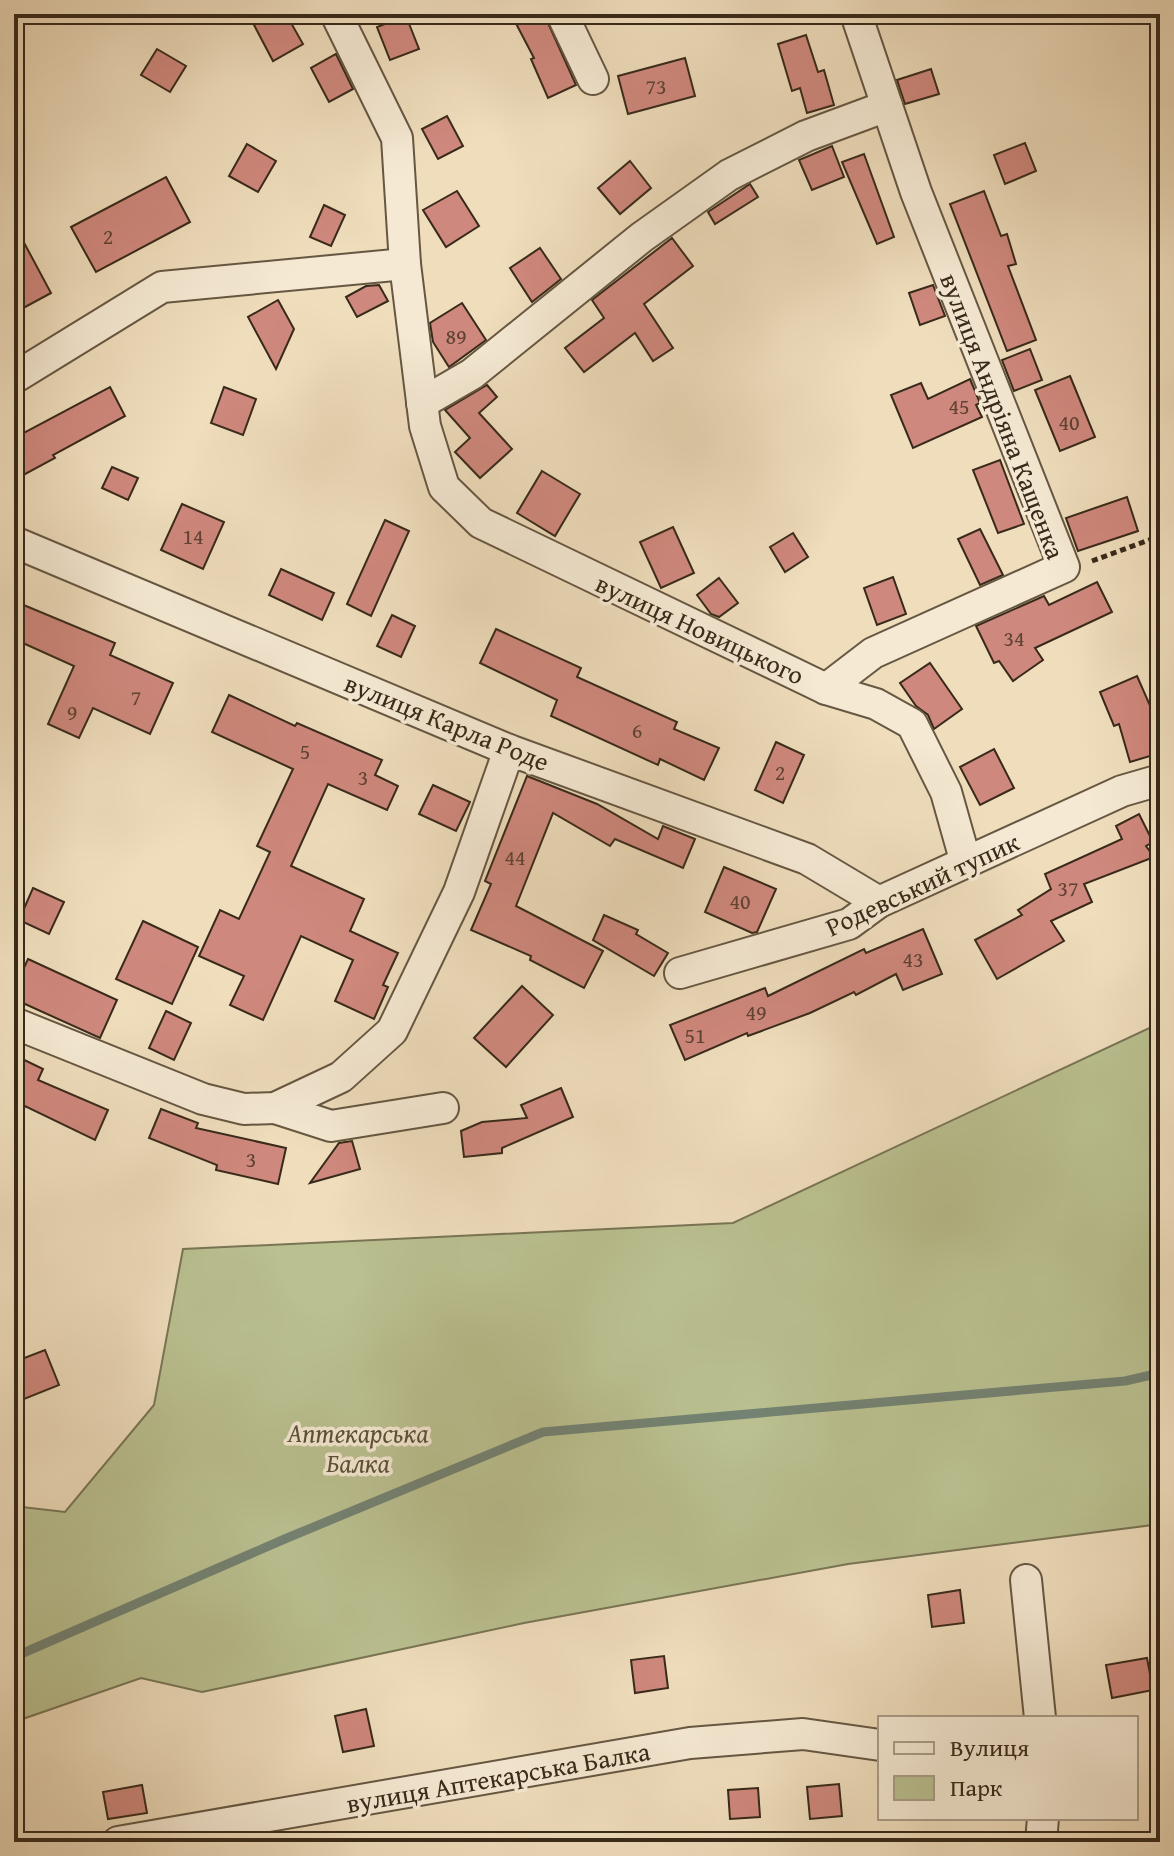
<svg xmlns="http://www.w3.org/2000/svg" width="1174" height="1856" viewBox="0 0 1174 1856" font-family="'Gentium Book Plus',serif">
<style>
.green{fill:#bac090;stroke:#797555;stroke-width:2}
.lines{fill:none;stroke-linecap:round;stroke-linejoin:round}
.stream{stroke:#738272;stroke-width:9}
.building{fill:#cf887d;stroke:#382a1a;stroke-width:2}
.minor-casing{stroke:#665742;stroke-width:34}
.path{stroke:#382a1a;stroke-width:5;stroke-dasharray:6 4;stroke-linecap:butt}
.minor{stroke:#f5e9d3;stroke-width:30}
.labels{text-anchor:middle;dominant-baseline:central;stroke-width:7;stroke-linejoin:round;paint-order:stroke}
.number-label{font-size:22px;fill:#5e4233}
.street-label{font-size:26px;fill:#382a1a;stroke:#f5e9d3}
.park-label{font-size:26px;font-style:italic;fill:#585038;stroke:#f5e9d3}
</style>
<rect width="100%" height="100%" fill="#efddbc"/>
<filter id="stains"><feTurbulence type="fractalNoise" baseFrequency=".0025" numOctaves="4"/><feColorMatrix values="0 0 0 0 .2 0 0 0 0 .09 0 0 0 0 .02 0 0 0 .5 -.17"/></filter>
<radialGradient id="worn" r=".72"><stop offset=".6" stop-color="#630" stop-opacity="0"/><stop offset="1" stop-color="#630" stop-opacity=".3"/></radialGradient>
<!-- green -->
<path class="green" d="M1160,1023V1524L848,1564L524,1623L202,1692L141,1678L14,1722V1506L65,1512L154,1405L183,1249L733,1223Z"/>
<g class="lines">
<!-- stream -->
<path class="stream" d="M14,1657L287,1538L543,1432L1125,1381L1160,1373"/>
</g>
<!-- building -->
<g class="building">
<path d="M274,14H286L303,44L273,61L254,25Z"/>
<path d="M511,14H544L576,85L548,98L531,59L534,58Z"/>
<path d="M406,16L419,49L390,60L377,27Z"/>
<path d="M806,35L818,72L824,70L834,105L807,113L800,88L792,91L778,44Z"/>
<path d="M157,49L186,66L170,92L141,75Z"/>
<path d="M336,54L353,89L329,102L311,68Z"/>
<path d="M685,58L695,96L628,114L618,76Z"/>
<path d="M931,69L939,94L905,104L897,80Z"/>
<path d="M447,116L463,146L438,159L422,129Z"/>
<path d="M1025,143L1036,171L1005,184L994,155Z"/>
<path d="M247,144L276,161L258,192L229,176Z"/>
<path d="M832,146L844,177L812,190L799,160Z"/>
<path d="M864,154L894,237L877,244L842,162Z"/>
<path d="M630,161L651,188L620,214L598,188Z"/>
<path d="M166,177L190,222L96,272L71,227Z"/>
<path d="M750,184L758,197L715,224L708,212Z"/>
<path d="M457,191L479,226L446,247L423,210Z"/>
<path d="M984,191L1001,236L1007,234L1016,264L1008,266L1036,340L1007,351L950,204Z"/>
<path d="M324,205L345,215L331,246L310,237Z"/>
<path d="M14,224L51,293L14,313Z"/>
<path d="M672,238L693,266L644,304L673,348L653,361L635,333L584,372L565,348L604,318L592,300Z"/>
<path d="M540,248L561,279L532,302L510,268Z"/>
<path d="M379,285L388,301L357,317L346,297L366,286Z"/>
<path d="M933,285L945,316L920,325L909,293Z"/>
<path d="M278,300L294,329L276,369L248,317Z"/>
<path d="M462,303L486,340L449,367L433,342L430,323Z"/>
<path d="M1030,349L1042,380L1014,391L1002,360Z"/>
<path d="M1070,376L1095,437L1060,451L1035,390Z"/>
<path d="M970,379L980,403L976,405L982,417L913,448L891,395L921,383L928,399Z"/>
<path d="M487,385L497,397L479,413L512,449L480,478L455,452L470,438L445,410Z"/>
<path d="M110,387L125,416L53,455L55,458L14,480V438Z"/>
<path d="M224,387L256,399L243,435L211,423Z"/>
<path d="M1000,460L1024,524L998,533L973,470Z"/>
<path d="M112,467L138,478L128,500L102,488Z"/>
<path d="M542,471L580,494L555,536L517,513Z"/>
<path d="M1127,497L1138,531L1078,551L1066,518Z"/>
<path d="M182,504L224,522L203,569L161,550Z"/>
<path d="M385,520L409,531L371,616L347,604Z"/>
<path d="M673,527L694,573L661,588L640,542Z"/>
<path d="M980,529L1003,575L980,585L958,539Z"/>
<path d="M793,533L808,557L785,572L770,547Z"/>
<path d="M281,569L334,593L322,620L269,595Z"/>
<path d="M893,577L906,614L877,625L864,588Z"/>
<path d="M719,578L738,603L719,617L711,614L697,595Z"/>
<path d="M1097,582L1112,612L1035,648L1043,660L1013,681L999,661L994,663L976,626L1044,596L1049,605Z"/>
<path d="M14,601L115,643L110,655L173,683L150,734L93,708L79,738L48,724L74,666L14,639Z"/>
<path d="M392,615L415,626L401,657L377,646Z"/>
<path d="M496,629L581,668L577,677L677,722L674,729L719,748L704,780L660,759L658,765L551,716L557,700L480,663Z"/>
<path d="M930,663L962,709L934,729L928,715L916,706L900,683Z"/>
<path d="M1137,676L1152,710L1160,736V753L1130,762L1119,724L1114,726L1100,692Z"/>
<path d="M229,695L295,726L297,723L382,760L375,775L398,786L387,810L328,784L291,866L364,899L350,931L398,953L383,985L388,987L374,1019L335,1001L353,960L301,936L263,1020L230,1005L244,976L199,956L220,910L239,919L270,852L257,846L293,769L212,732Z"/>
<path d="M776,742L804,755L783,803L755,790Z"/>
<path d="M994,749L1014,788L980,805L960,767Z"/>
<path d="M527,776L597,804L658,839L663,826L695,839L683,868L615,839L610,846L553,813L516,906L603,951L584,988L530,960L531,956L471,930L491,884L485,881Z"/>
<path d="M433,785L470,802L456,831L419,814Z"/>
<path d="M1139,814L1153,842L1146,846L1154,857L1084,884L1092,902L1051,921L1064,941L997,979L975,940L1022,915L1018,910L1051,889L1045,874L1122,839L1116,826Z"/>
<path d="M724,867L776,889L757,932L752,933L705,912Z"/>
<path d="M33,888L64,902L49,934L19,920Z"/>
<path d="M604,915L638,930L636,934L668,953L654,976L593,940Z"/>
<path d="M143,921L198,947L172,1004L116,979Z"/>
<path d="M923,929L942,974L903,990L896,974L856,995L854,992L810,1013L748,1036L747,1033L685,1060L670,1025L765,988L768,996L864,949L866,953Z"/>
<path d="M28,959L117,1000L100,1038L14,999V989Z"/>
<path d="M522,986L553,1015L506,1067L474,1038Z"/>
<path d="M166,1011L191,1023L174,1060L149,1048Z"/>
<path d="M14,1055L43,1069L38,1080L108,1110L95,1140L25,1106L14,1131Z"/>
<path d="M561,1088L573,1117L502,1148V1153L464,1157L461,1131L482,1122L527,1118L521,1105Z"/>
<path d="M161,1109L198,1123L196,1128L286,1148L278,1184L216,1170L217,1165L149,1138Z"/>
<path d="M352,1141L360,1169L310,1183L339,1143Z"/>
<path d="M45,1350L59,1385L24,1399L14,1373V1362Z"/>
<path d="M960,1590L964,1623L932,1627L928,1595Z"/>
<path d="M664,1656L668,1688L635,1693L631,1660Z"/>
<path d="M1147,1658L1153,1690L1112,1698L1106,1665Z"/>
<path d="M366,1709L374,1746L343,1752L335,1716Z"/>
<path d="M839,1784L842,1816L810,1819L807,1787Z"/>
<path d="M142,1785L147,1813L108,1819L103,1792Z"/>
<path d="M758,1788L760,1817L730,1819L728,1790Z"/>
</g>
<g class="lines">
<defs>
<g id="minor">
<path d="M336,14L397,138L405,264L425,426L444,487L481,523L826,689L876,704L912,724L946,792L966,863"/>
<path d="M562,14L593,79"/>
<path d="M14,378L162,287L405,264"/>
<path d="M422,403L472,374L642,237L729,175L806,136L887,106"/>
<path d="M14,542L509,750L807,859L879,902"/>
<path d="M826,689L873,653L1064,567L916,192L856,14"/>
<path d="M680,973L849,924L879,902L1122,791L1160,780"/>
<path d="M14,1023L203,1099L244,1109L275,1108L341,1077L392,1031L459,892L509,750"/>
<path d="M275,1108L331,1126L443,1108"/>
<path d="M1026,1580L1040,1718"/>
<path d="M118,1842L690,1743L803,1734L880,1745"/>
<path d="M1041,1842L1043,1818"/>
</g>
</defs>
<!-- minor casing -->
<use href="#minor" class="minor-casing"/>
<!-- path -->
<path class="path" d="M1092,561L1160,536"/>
<!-- minor -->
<use href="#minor" class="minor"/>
</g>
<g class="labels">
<!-- number labels -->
<g class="number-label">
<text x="656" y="86">73</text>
<text x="108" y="236">2</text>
<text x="456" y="336">89</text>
<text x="959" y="406">45</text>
<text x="1069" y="422">40</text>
<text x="193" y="536">14</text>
<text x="1014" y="638">34</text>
<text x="136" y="697">7</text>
<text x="72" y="712">9</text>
<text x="637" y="730">6</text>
<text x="305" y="751">5</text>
<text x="780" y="772">2</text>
<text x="363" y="777">3</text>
<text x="515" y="857">44</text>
<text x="1068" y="888">37</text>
<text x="740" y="901">40</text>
<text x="913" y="959">43</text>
<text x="756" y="1012">49</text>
<text x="695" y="1035">51</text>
<text x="251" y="1159">3</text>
</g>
<!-- street labels -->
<g class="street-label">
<text transform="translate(1003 416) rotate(69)">вулиця Андріяна Кащенка</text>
<text transform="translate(700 629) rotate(25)">вулиця Новицького</text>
<text transform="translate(447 722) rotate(22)">вулиця Карла Роде</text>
<text transform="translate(922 884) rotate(-25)">Родевський тупик</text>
<text transform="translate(498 1777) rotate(-10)">вулиця Аптекарська Балка</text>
</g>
<!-- park labels -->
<g class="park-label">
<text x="358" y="1432">Аптекарська<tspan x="358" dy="30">Балка</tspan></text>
</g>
</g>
<!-- margin -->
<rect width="1174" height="1856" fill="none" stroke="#efddbc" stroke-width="48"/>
<rect x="16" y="16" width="1142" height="1824" fill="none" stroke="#382a1a" stroke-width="4"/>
<rect x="24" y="24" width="1126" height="1808" fill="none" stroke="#382a1a" stroke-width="2"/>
<!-- legend -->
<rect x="878" y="1716" width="260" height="104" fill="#f5e9d3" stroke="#a99d89" stroke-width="2"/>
<rect x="894" y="1742" width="40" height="12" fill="#f5e9d3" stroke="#a99d89" stroke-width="2"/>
<text x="950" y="1756" font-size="24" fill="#382a1a">Вулиця</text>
<rect x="894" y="1776" width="40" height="24" fill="#bac090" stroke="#a99d89" stroke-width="2"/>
<text x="950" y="1796" font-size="24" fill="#382a1a">Парк</text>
<rect width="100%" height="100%" filter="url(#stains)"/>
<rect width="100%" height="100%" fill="url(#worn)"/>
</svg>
